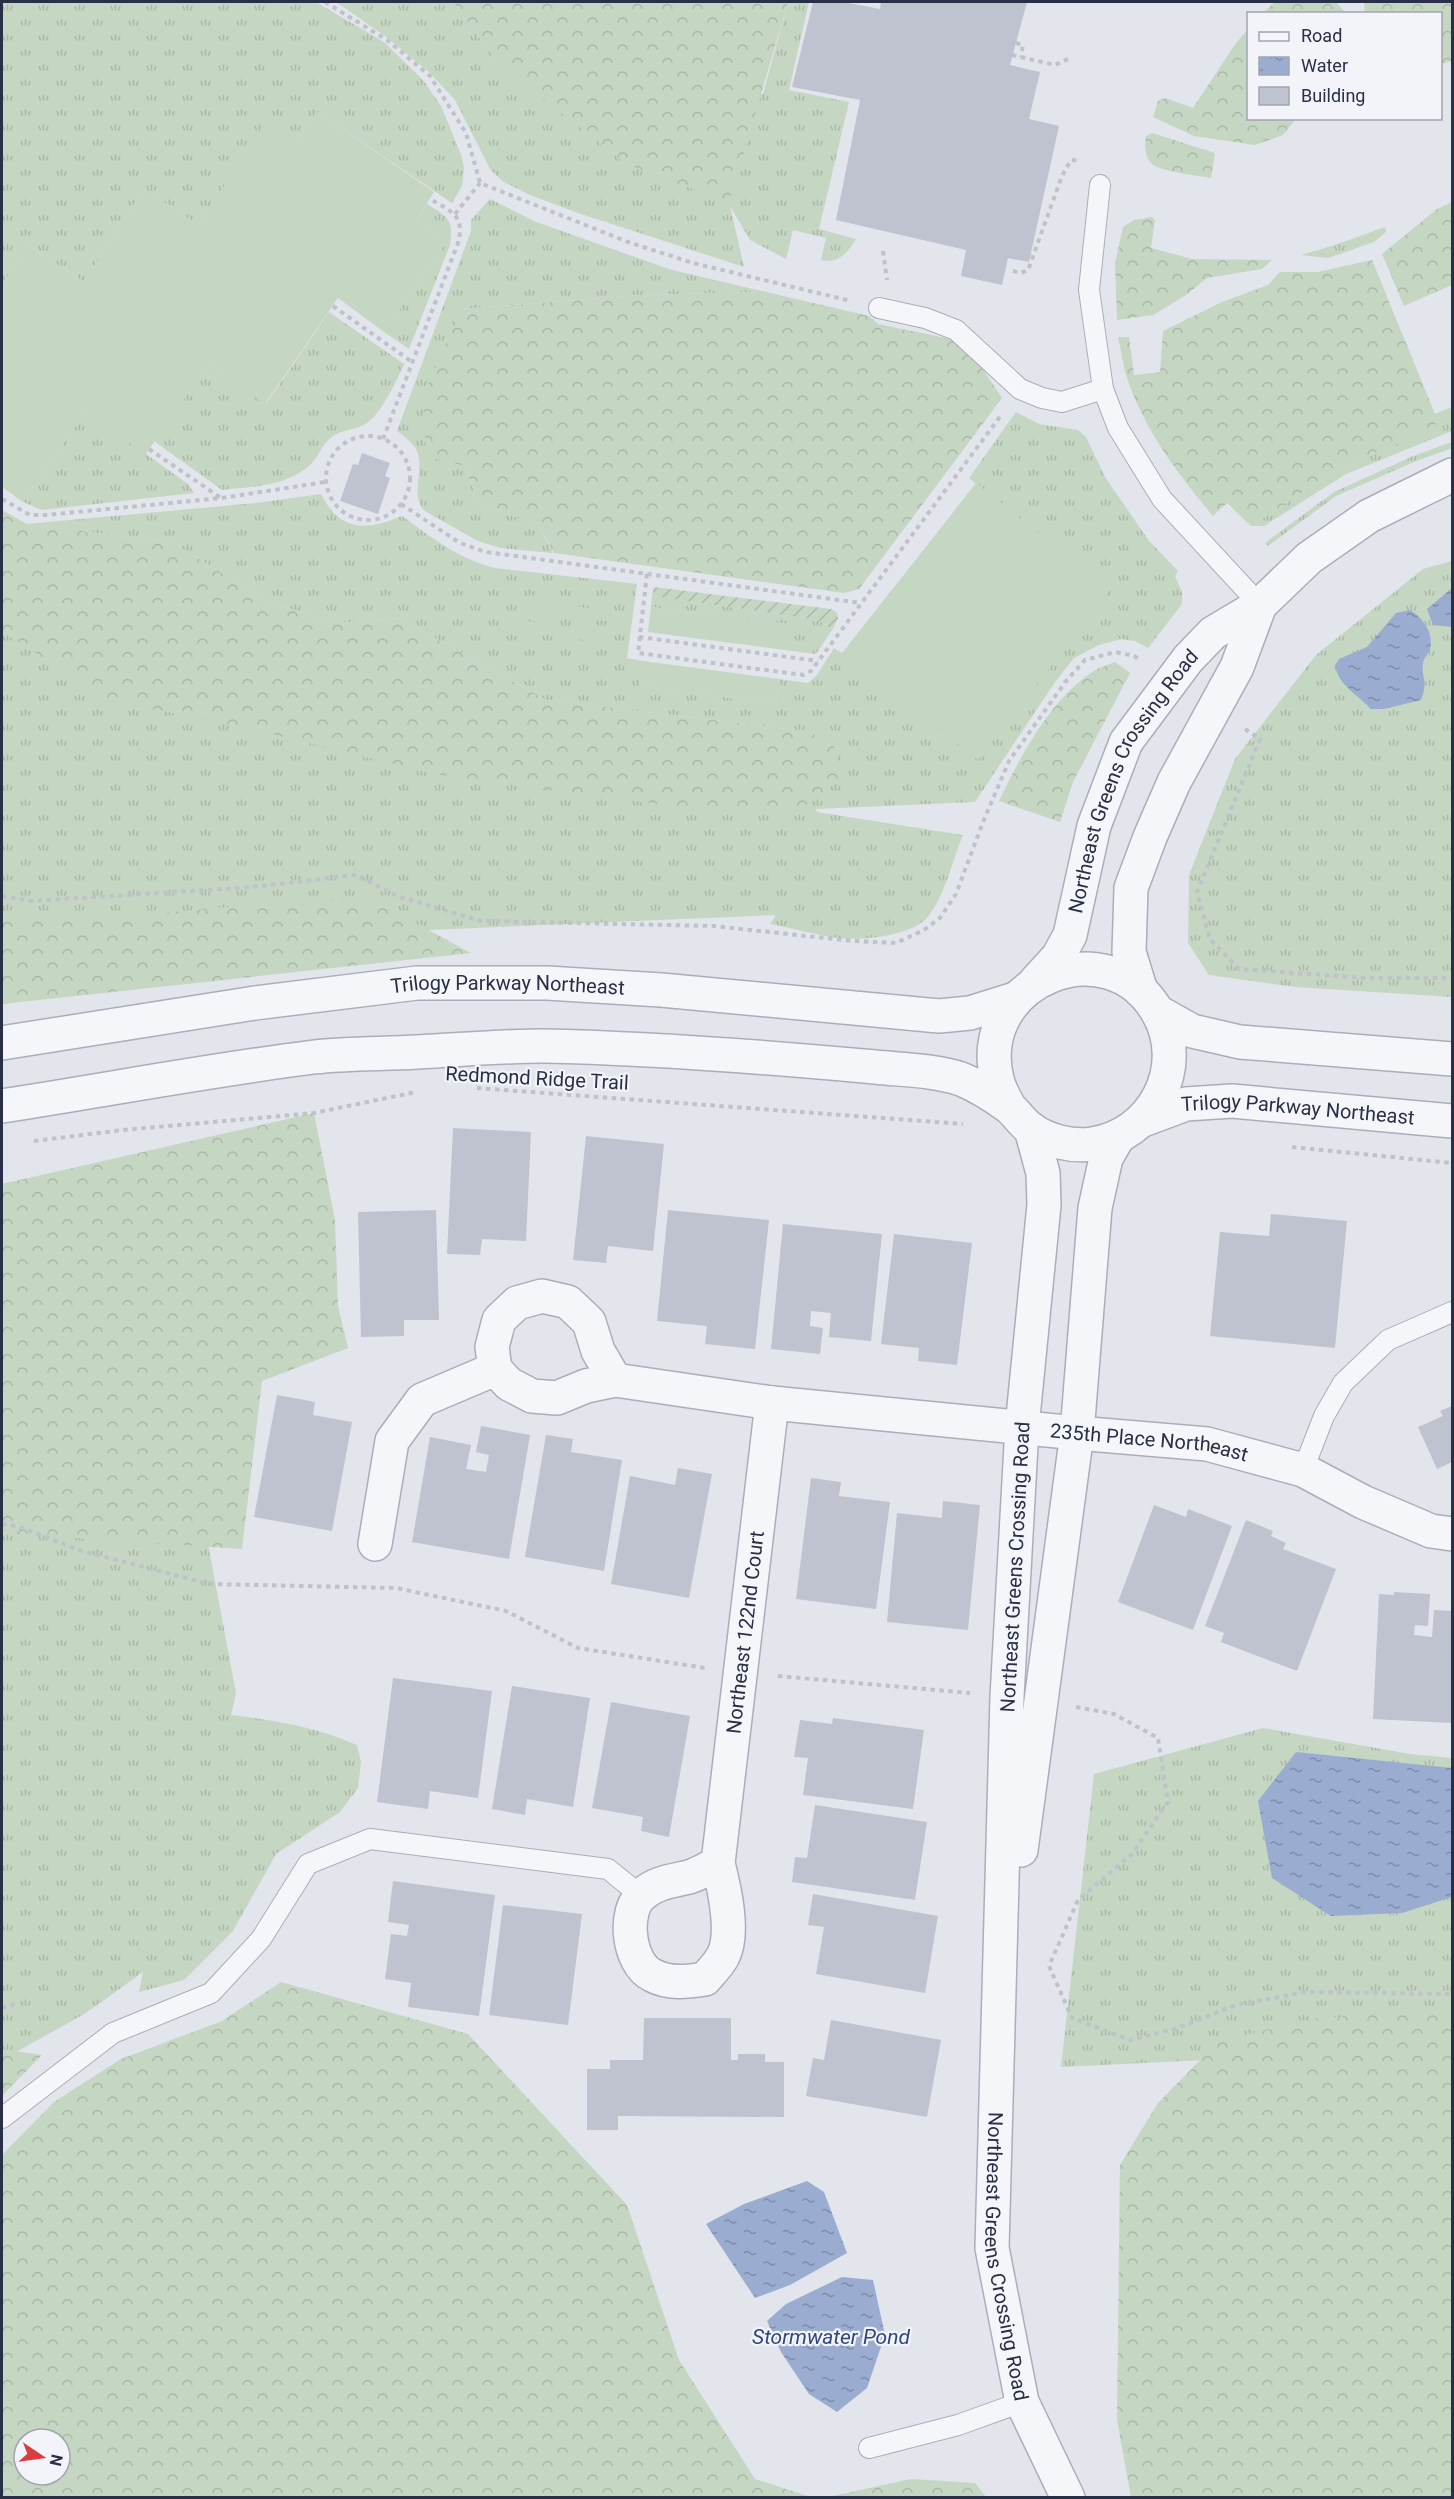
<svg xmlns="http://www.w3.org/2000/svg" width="1454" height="2499" viewBox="0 0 1454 2499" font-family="Roboto,sans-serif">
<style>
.grass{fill:url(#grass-tufts)}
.forest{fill:url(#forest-crowns);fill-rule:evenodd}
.garden{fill:url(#garden-furrows)}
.pitch{fill:#c5d6c2}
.water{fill:url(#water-ripples)}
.building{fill:#bfc3cf}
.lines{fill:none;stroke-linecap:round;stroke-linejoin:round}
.service-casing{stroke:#aaaeba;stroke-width:22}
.minor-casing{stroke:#aaaeba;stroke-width:36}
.tertiary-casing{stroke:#aaaeba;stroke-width:36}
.path{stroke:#c0c2ca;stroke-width:4;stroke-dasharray:4.5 4.5;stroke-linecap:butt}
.service{stroke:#f5f6f9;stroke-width:20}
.minor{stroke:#f5f6f9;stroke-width:33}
.tertiary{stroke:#f5f6f9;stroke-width:33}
.labels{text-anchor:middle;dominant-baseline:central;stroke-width:4.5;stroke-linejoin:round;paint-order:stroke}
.street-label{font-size:20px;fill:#282f46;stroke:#f2f4f9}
.water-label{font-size:21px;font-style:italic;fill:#2e467e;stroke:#f2f4f9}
</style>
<defs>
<pattern id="grass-tufts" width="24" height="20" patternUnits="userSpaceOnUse" patternTransform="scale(1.5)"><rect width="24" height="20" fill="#c5d6c2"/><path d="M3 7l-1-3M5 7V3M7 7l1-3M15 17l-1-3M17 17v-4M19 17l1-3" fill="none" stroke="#a9b8a8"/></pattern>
<pattern id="forest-crowns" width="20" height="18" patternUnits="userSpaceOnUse" patternTransform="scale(1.5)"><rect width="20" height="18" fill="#c5d6c2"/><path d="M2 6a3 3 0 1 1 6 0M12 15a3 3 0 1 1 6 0" fill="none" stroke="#a9b8a8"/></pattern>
<pattern id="garden-furrows" width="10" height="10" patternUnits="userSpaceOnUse" patternTransform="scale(1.5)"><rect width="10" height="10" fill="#c5d6c2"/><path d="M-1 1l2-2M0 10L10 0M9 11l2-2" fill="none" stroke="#a9b8a8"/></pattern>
<pattern id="water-ripples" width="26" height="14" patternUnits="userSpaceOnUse" patternTransform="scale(1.5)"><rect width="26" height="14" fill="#9aaccf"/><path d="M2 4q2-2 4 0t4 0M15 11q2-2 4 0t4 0" fill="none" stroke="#7e8caa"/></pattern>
</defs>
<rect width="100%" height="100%" fill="#e2e5ec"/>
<!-- grass -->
<g class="grass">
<path d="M2,2H316L384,42L423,80L441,106L462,157L464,169L462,186L452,203L318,112L297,141L208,210L198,225L144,189L84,282L28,245L2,285Z"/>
<path d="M336,2H453L498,63L763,94L788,2H809L789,90L849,102L819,229L856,239C848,252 839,264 821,260L826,238L793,230L786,259L750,240L730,206L744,267L575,212L530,195L502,181L490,169L455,100L430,73L385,36Z"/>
<path d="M490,199L536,222L672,270L766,292L641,295L462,309L465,466L479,506L537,523L553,553L500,548L476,540L425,511C409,496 425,471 417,451C413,443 404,436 397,431L471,231V220Z"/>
<path d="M427,204C448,218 454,218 450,245L409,349L384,332L446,243L416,221Z"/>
<path d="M1385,227L1386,232L1374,242L1328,258L1301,255L1335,245Z"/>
<path d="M329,312L404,364C396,382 383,411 367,423C360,429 343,429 333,436C322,443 319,457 310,465C288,486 250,487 222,490L154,441L208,365L266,404Z"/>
<path d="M1452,407V431L1346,474L1264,526H1251L1343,466L1435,428V414Z"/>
<path d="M86,411L188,484L194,493L42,510L23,502Z"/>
<path d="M1016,412L1039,424L1078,430L1086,437L1105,477L1125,506L1149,541L1178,571L1175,576L1182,592V604L1148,648L1135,641L1121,639L1099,645L1074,658L1055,682L975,802L816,809L817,812L963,835C952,861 945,897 926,919C909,936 860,941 838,938C815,935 793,928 770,924L776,915L105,944L2,936V585L795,774L805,731L546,700L399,618L338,623L270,603L174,543L26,524L256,503L321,494C340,532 366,531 402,516C432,538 459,559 495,568L637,584L627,658L643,661L640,686L776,704L779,679L808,683L817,675L834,648L842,653L976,484L969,478Z"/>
<path d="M1452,442V448L1414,462L1336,496L1268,546L1265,543L1334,492L1413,456Z"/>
<path d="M1452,561V997L1296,987L1209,975L1188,943L1189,875L1235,759L1316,655L1423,569Z"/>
<path d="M652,596L812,619L822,622L832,630L816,654L784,650L787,624L651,607Z"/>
<path d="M2,1453L202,1512L236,1693L231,1715C275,1720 316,1727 357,1745L361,1762L358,1788L340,1812L276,1854L233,1931L184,1980L139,1992L143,1972L86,2013L2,2060Z"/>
<path d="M1263,1728L1410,1754L1452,1758V2048L1061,2067L1094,1774Z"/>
</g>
<!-- forest -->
<g class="forest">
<path d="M453,2H788L729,203L626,164L498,63Z"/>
<path d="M1275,2H1336L1346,13H1263Z"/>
<path d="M1364,2H1452V61L1441,64L1440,14L1365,13Z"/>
<path d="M1248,29V118L1296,119L1283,135L1255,145L1194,136L1153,117L1158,101L1165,98L1193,108L1236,43Z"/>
<path d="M1152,133L1215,153L1211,178C1199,176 1163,171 1155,166C1145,161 1144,145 1146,136Z"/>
<path d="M1452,202V285L1404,306L1382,254L1437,209Z"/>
<path d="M1152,217L1155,220L1151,248L1192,259L1272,260L1262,269L1207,278L1186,295L1153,315L1117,320L1115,263L1123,227L1134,220Z"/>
<path d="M1372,260L1435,414L1436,428L1343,466L1251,526L1227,503L1213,516C1178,474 1145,431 1127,378C1123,365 1121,350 1118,337H1129L1134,375L1160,372L1163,331L1222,302L1268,285L1280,272H1318Z"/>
<path d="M766,292L869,316L878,324L955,340L978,362L1002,398L859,589L844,593L554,553L537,523L479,506L465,466L426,457L423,395L462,309L641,295Z"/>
<path d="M2,510L27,524L174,543L270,603L338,623L399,618L546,700L805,731L833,742L841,778L801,809L699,810L434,774L271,734L111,700L2,632Z"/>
<path d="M1115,662L1130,673L1073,782L1060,822L999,801C1020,757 1051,698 1094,671C1100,667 1108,665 1115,662Z"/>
<path d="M317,899L373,900L471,953L2,1004V914L27,918L150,914Z"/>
<path d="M314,1113L335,1220L338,1306L348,1348L262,1381L242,1549L2,1533V1184Z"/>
<path d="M281,1982L468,2034L627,2205L679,2360L755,2479L811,2497H2V2155L54,2102L121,2059L222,2021ZM24,2439H60V2475H24Z"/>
<path d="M1452,2011V2497H1131L1117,2420L1120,2165L1158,2103L1219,2041L1316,2018Z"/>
<path d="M2,2049L42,2055L2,2096Z"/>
<path d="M911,2479L975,2483L986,2497H828Z"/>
</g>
<!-- garden -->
<path class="garden" d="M654,587L831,609L837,613L838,619L832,630L822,622L812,619L652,596Z"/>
<!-- pitch -->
<g class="pitch">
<path d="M318,112L434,192L416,221L446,243L384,332L338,298L265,404L208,365L145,455L86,411L23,502L2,487V285L28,245L84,282L144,189L198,225L267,121L297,141Z"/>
<path d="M976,483L1111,589L978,760L842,654Z"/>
<path d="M523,599L616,612L615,622L521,610Z"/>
<path d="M651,607L788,624L784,650L648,632Z"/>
<path d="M519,620L613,633L611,644L517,630Z"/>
<path d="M643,661L779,679L776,704L639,686Z"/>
</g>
<!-- water -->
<g class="water">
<path d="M1452,588V627L1433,625L1427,609Z"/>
<path d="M1410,610C1424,619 1434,633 1430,650C1428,654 1424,658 1423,663C1421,678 1429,681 1421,700L1384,709H1371C1358,695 1338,685 1335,665L1339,659L1367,647L1396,613Z"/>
<path d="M1296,1752L1452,1768V1897L1402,1913L1331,1916L1272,1878L1258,1801Z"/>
<path d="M807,2181L824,2192L847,2253L790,2285L755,2298L706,2224L744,2204Z"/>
<path d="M842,2277L873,2280L885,2335L867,2388L837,2412L809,2394L781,2352L767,2321L786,2304Z"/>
</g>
<!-- building -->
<g class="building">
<path d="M813,2H844L880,9L881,2H1027L1010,65L1040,72L1029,119L1059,126L1029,262L1008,258L1002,285L961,276L966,250L836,220L860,100L792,87Z"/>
<path d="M362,453L390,463L385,476L390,478L378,514L340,501L353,464L358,465Z"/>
<path d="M453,1128L531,1132L526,1241L482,1239L480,1255L447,1254Z"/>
<path d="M586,1136L664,1144L653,1251L608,1246L606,1263L573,1260Z"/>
<path d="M436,1210L439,1320H404V1336L361,1337L358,1212Z"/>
<path d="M668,1210L769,1220L755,1349L705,1344L707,1326L657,1321Z"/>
<path d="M1271,1214L1347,1221L1335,1348L1210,1336L1220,1232L1269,1236Z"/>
<path d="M783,1224L882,1234L871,1341L829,1337L831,1313L811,1311L810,1326L823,1328L820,1354L771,1349Z"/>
<path d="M894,1234L972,1243L957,1365L918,1361L919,1348L881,1344Z"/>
<path d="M277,1395L315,1402L313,1415L352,1422L332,1531L254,1517Z"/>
<path d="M1452,1406V1462L1437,1469L1418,1427L1443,1416L1440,1411Z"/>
<path d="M481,1426L530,1435L509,1559L412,1542L430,1437L471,1445L466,1469L486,1472L489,1455L476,1452Z"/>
<path d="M546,1435L573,1439L571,1452L622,1460L604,1571L525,1557Z"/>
<path d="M678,1468L712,1474L689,1598L611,1584L630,1476L675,1485Z"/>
<path d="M811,1478L841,1482L839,1496L890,1502L876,1609L796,1599Z"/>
<path d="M943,1501L980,1505L968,1630L887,1622L897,1513L942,1518Z"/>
<path d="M1154,1505L1186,1517L1188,1509L1232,1526L1193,1630L1118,1602Z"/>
<path d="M1246,1520L1273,1531L1271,1536L1286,1543L1283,1549L1336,1569L1297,1671L1221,1642L1224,1633L1205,1626Z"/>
<path d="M1394,1592L1430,1594L1428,1626L1415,1625L1414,1635L1432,1637L1434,1610L1452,1611V1723L1373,1719L1379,1594L1394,1595Z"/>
<path d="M393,1678L492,1691L478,1798L430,1791L428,1809L377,1802Z"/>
<path d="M512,1686L590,1698L573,1807L527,1799L525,1815L492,1809Z"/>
<path d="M611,1702L690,1716L669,1837L641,1831L643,1817L592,1808Z"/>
<path d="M833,1718L924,1730L913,1809L803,1795L808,1758L794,1757L800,1720L832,1724Z"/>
<path d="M815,1805L927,1822L915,1900L792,1882L795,1857L807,1858Z"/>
<path d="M393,1881L495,1895L479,2016L408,2007L411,1983L385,1979L391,1934L407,1936L409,1925L388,1922Z"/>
<path d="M813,1894L938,1916L925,1993L816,1974L824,1927L808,1925Z"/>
<path d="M503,1905L582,1914L568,2025L489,2015Z"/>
<path d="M644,2018H731V2060H738V2054H765V2062H784V2117L618,2116V2130H587V2069H610V2060H643Z"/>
<path d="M831,2020L941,2040L927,2117L806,2096L813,2058L824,2060Z"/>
</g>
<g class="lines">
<defs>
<g id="service">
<path d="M1100,185L1089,290L1103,389L1118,428L1162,499L1260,605"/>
<path d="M879,308L925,318L956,330L1020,389L1042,398L1062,402L1103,389"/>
<path d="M1303,1470L1324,1416L1343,1383L1388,1340L1452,1312"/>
<path d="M2,2118L113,2033L211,1993L261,1939L308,1864L370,1839L608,1869L640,1895"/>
<path d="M869,2448L958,2425L1022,2402"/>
</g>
<g id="minor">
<path id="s1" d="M1036,981L1058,957L1070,935L1094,826L1126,742L1188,659L1213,633L1260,605L1309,558L1369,516L1452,475"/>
<path d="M1141,991L1129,952L1131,888L1150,837L1174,782L1237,667L1260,605"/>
<path id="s2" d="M1031,1129L1043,1173L1044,1205L1022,1427L1007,1697L992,2248L1022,2402L1068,2498"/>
<path id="s3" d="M615,1380L598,1351L589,1322L568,1302L542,1296L517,1303L499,1320L492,1347L495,1369L509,1384L532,1396L557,1398L586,1386L615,1380L772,1403L1077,1433L1207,1444L1303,1470L1363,1502L1431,1531L1452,1534"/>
<path d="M375,1544L392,1441L422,1400L495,1369"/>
<path d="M1021,1850L1077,1433L1095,1208L1106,1158L1118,1137"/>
<path id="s4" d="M718,1863C709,1868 699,1874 689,1877C672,1881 657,1882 643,1894C622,1910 628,1963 652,1975C669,1984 686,1982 705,1979C711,1972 719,1964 723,1956C735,1933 724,1887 718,1863L772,1403"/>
</g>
<g id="tertiary">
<path d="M1158,1012L1192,1031L1240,1042L1452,1059"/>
<path id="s5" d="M2,1043L255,1003L417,983H547L661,990L939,1016L970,1013L1015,999"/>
<path d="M2,1106C106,1090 210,1070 314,1057C348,1053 383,1054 417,1052C459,1050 501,1046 543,1046C654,1048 765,1057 875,1067C903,1070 934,1070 961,1079C976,1085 995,1097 1009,1107C1017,1114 1023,1124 1031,1129C1047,1141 1072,1147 1092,1144C1152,1136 1189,1068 1158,1013C1109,925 973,981 997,1079C999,1089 1005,1099 1010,1108"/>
<path id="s6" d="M1143,1120L1186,1104L1232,1101L1452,1121"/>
</g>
</defs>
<!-- service casing -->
<use href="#service" class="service-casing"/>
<!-- minor casing -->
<use href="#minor" class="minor-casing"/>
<!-- tertiary casing -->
<use href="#tertiary" class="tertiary-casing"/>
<!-- path -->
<g class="path">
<path d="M325,2L387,40L430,76L466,133L480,183L628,242L693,263L851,301"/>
<path d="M1016,43L1023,45L1021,57"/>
<path d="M1012,55L1055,65L1070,58"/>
<path d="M455,214L480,183"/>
<path d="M883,251L887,280"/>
<path d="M1013,271L1021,273L1028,270L1062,176L1071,160L1080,161"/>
<path d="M333,306L412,362"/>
<circle cx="368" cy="478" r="42"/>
<path d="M383,439L458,243C465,215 452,212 430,199"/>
<path d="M149,449L221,498"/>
<path d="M2,499L30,515H46L222,498L325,482"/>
<path d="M401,504L460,543L486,552L861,603"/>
<path d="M647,574L638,653L803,675L811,671L1002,414"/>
<path d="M639,637L818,661"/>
<path d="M1245,729L1260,739L1197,892L1210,939L1239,969L1365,978H1452"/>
<path d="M2,896L31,901L252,887L356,875L397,896L481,921L713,926L853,941L896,943L924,930L940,918L956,894L983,822L1009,761L1066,681L1085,660L1115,652L1134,656L1140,660"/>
<path d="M477,1088L963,1124"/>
<path d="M34,1141L123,1130L314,1113L416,1092"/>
<path d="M1292,1147L1452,1163"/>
<path d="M2,1524L17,1526L82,1551L209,1584L396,1588L506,1611L578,1648L705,1668"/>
<path d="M778,1676L970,1693"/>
<path d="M1076,1707L1114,1714L1158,1738L1168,1802L1132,1854L1078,1900L1049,1966L1072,2018L1130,2040L1175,2029L1236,2005L1306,1992L1452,1994"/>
<path d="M2,2008L18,2003"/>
</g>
<!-- service -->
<use href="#service" class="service"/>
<!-- minor -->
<use href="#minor" class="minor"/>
<!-- tertiary -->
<use href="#tertiary" class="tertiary"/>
</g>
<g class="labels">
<!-- street labels -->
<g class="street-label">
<text stroke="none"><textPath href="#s1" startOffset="226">Northeast Greens Crossing Road</textPath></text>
<text stroke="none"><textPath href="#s5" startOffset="510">Trilogy Parkway Northeast</textPath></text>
<text transform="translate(537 1078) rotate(3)">Redmond Ridge Trail</text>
<text stroke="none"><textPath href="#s6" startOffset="158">Trilogy Parkway Northeast</textPath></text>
<text stroke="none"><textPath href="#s3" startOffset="891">235th Place Northeast</textPath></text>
<text transform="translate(1015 1567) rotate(-87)">Northeast Greens Crossing Road</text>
<text stroke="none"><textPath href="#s4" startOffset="584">Northeast 122nd Court</textPath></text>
<text stroke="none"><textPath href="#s2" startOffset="1132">Northeast Greens Crossing Road</textPath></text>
</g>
<!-- water labels -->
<g class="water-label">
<text x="831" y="2337">Stormwater Pond</text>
</g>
</g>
<!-- border -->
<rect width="1454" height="2499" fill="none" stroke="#282f46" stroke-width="6"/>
<!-- legend -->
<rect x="1247" y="12" width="195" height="108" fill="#f2f4f9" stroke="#a1a5b1" stroke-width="1.5"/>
<rect x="1259" y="32" width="30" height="9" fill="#f5f6f9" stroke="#a1a5b1" stroke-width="1.5"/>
<text x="1301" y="42" font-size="18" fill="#282f46">Road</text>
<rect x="1259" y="57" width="30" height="18" fill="url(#water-ripples)" stroke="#a1a5b1" stroke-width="1.5"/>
<text x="1301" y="72" font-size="18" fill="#282f46">Water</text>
<rect x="1259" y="87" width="30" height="18" fill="#bfc3cf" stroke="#a1a5b1" stroke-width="1.5"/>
<text x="1301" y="102" font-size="18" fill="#282f46">Building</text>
<!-- north arrow -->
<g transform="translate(42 2457) rotate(103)"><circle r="28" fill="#f2f4f9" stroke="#a1a5b1" stroke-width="1.5"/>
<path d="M0-4.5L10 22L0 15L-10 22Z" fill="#db3d3e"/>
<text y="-9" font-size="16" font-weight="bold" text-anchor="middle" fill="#282f46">N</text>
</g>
</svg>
